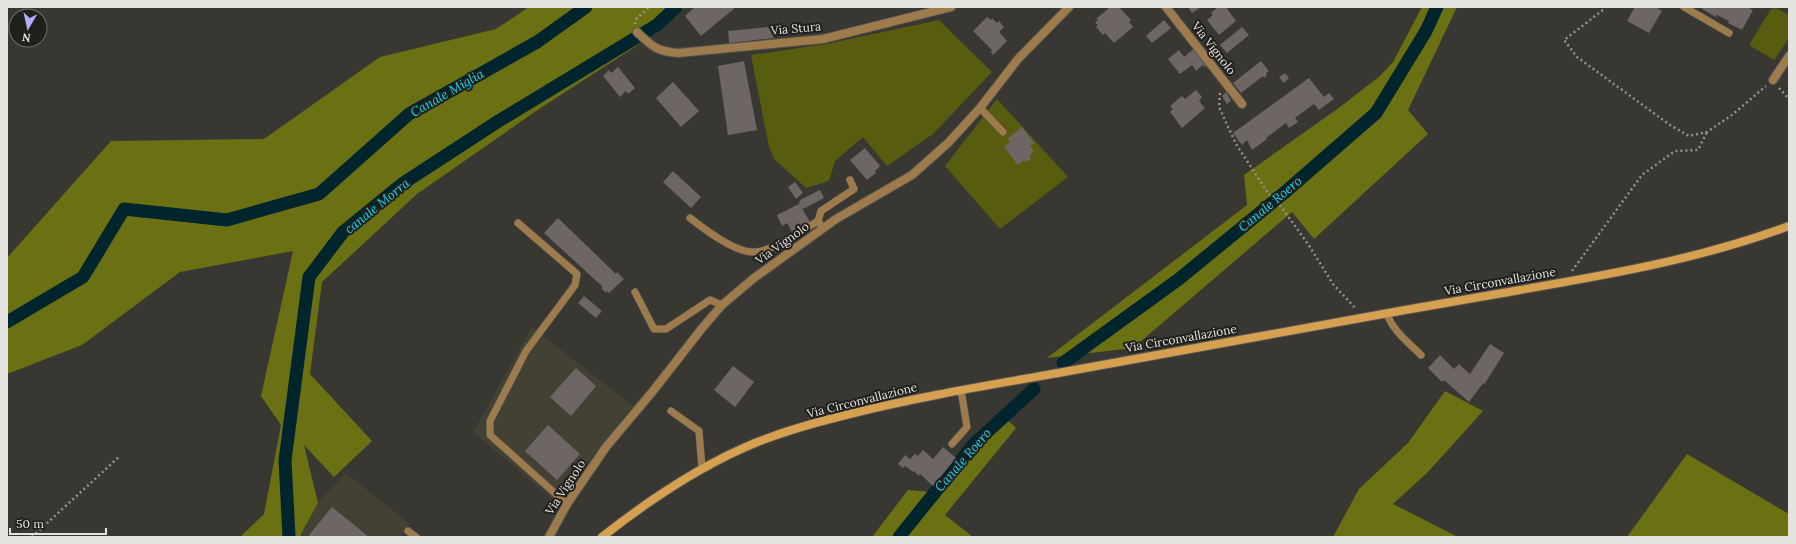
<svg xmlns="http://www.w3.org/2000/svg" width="1796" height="544" viewBox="0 0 1796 544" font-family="Lora,serif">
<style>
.built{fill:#434034}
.green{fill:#585c0f}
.forest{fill:#6b7113}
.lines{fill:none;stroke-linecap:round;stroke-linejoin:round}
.canal{stroke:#00252c;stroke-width:13}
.building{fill:#6e6665}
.lane-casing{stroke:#54534d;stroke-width:8}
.street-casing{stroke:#54534d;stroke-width:10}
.secondary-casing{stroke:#54534d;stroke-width:10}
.path{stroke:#94928e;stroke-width:2.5;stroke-dasharray:2 3;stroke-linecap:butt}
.lane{stroke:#9d7b4c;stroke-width:7}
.street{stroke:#9d7b4c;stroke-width:8}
.secondary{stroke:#d6a051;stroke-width:8}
.labels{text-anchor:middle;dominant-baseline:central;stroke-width:4;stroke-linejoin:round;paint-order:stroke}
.street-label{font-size:12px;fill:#e4e3df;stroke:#1f1f1c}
.water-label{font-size:13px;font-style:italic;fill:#13d7f7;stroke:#1f1f1c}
</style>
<rect width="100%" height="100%" fill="#393731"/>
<!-- built -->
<g class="built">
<path d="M532,327L633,406L556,502L473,432Z"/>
<path d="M346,473L410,524L400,537H304L301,534L318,503Z"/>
</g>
<!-- green -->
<g class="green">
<path d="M1776,8L1789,15V38L1774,60L1749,45L1771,9Z"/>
<path d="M939,20L992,72L933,134L887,166L863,137L835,161L829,181L806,188L774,159L769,147L751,55L826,44Z"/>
<path d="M997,99L1068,177L1000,229L945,166Z"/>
</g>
<!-- forest -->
<g class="forest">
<path d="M529,7H685L650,37L536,111L417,194L322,282L310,374L372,441L334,477L304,445L318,503L301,534V537H240L264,514L281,425L261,396L293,251L180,272L82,345L7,374V258L111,141L264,139L380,57L496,29Z"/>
<path d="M1422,7H1457L1408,110L1428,134L1314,239L1292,212L1133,348L1047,358L1247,205L1244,175L1340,107L1380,76L1393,62Z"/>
<path d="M1445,391L1483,411L1428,472L1393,504L1458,537H1333L1359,489L1408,443Z"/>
<path d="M1000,413L1016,428L945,515L973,537H872L908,490L932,492L963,454L969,442Z"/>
<path d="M1687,454L1789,514V537H1627Z"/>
</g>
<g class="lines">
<!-- canal -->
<g class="canal">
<path d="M7,322L83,277L124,209L227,220L319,194L409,114L537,42L586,7"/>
<path d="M1063,363L1179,279L1284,193L1376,113L1426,31L1437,7"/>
<path d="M289,537L285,460L309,277L343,232L402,184L497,122L657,25L676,7"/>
<path d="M899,537L974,444L1034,389"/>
</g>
</g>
<!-- building -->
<g class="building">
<path d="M695,7H736L701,36L685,16Z"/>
<path d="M1108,7H1119L1131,20L1129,22L1133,27L1114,43L1105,33L1103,35L1096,27L1098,25L1095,23L1098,20L1096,19L1108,9Z"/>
<path d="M1188,7H1201L1192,13Z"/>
<path d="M1218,7H1226L1236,21L1219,35L1207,20L1213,15L1211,13Z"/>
<path d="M1635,7H1655L1662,11L1649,33L1627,21Z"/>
<path d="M1703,7H1747L1753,10L1742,30L1728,23L1729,21L1717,15L1716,17L1702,9Z"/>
<path d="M987,17L991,20L992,18L997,23L999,21L1004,27L999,32L1007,41L993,55L991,52L992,50L973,31Z"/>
<path d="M1164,20L1171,28L1152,43L1146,36Z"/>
<path d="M768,27L774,38L729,43L728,31Z"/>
<path d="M1242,27L1249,35L1227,53L1220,45Z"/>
<path d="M1195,48L1209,64L1205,67L1203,65L1196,71L1192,65L1180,74L1168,59L1179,50L1184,57Z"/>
<path d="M744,61L757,130L728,135L718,66Z"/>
<path d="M1261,61L1269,71L1266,73L1267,75L1264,78L1263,76L1241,93L1233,83Z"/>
<path d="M618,67L635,88L628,94L626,91L620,97L603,76L609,70L611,73Z"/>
<path d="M1285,73L1289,78L1284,83L1279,77Z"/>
<path d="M1309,78L1324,97L1329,93L1334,99L1319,110L1314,104L1295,118L1298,122L1289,128L1286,123L1266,138L1267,139L1252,150L1247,140L1242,145L1233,133Z"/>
<path d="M673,82L699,111L681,127L656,98Z"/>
<path d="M1196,90L1202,97L1199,101L1205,108L1182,128L1170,112L1173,109L1170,106L1182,96L1185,99Z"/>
<path d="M1226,92L1231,101L1227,104L1222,96Z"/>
<path d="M1022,127L1034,143L1030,146L1034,151L1029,156L1031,159L1026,162L1024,160L1018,165L1004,147L1010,142L1007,139Z"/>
<path d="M865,148L880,166L875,171L876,173L867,180L850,160Z"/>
<path d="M673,171L701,197L691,208L663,182Z"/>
<path d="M795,182L803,193L796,199L788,187Z"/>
<path d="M820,190L824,198L803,209L800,205L810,222L792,232L787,223L782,226L777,215L799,204L800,200Z"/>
<path d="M558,218L616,274L617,272L624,279L609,293L607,291L606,293L601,288L603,287L544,233Z"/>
<path d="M584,296L602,311L596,318L578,303Z"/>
<path d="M1490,344L1504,353L1484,385L1483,383L1469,402L1444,380L1442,382L1428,368L1440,355L1454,369L1459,364L1470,374Z"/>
<path d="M733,366L754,382L735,407L714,390Z"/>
<path d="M576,368L596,386L571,416L550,397Z"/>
<path d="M548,425L580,454L557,480L525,451Z"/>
<path d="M943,447L956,458L933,486L920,474L919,476L914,471L913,472L905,466L903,468L898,464L905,455L910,459L915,454L918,456L923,450L933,459Z"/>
<path d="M332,507L369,537H311L309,535Z"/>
</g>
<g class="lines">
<defs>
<g id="lane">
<path d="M1684,7L1729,33"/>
<path d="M980,108L1003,132"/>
<path d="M690,218C704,229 737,254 755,252C774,251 801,231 818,221"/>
<path d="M518,223L577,274L575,285L526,351L490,421V435L567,504"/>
<path d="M823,228L818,221L821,211L854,189L850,180"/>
<path d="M635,292L654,329H666L710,300L722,305"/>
<path d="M1387,314C1393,331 1409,343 1421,355"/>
<path d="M671,411L699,431L702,468"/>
<path d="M952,444L967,427L961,390"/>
<path d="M408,531L416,537"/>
</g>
<g id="street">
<path d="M1166,7L1242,104"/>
<path d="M637,32C653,47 656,51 678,53L823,39L951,7"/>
<path d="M1773,80L1789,56"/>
<path d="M549,537L567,504L606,447L653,391L703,327L722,305L754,278L836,219L912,175L948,143L980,108L1018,59L1069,7"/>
</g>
<path id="secondary" d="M602,537C649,500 699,466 755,443C782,432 810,424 838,417C911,398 984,386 1058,373C1196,347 1335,322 1474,298C1581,279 1687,264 1789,226"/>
</defs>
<!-- lane casing -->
<use href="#lane" class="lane-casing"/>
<!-- street casing -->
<use href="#street" class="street-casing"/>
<!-- secondary casing -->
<use href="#secondary" class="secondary-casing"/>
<!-- path -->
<g class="path">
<path d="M1603,10L1564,40L1577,57L1670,125L1689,136L1707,132L1732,115L1766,86"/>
<path d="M635,24V20L649,7"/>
<path d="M1779,88L1789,99"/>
<path d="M1220,93L1219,107L1236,144L1268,193L1282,208L1308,244L1333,284L1356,309"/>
<path d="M1572,271L1642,175L1675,151L1698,150L1707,132"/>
<path d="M32,537L120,456"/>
</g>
<!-- lane -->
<use href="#lane" class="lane"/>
<!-- street -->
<use href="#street" class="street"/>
<!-- secondary -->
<use href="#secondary" class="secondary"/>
</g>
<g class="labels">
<!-- street labels -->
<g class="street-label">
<text transform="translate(796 28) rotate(-5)">Via Stura</text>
<text transform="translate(1214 48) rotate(52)">Via Vignolo</text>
<text transform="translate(782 243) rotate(-36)">Via Vignolo</text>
<text transform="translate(1500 281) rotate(-10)">Via Circonvallazione</text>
<text transform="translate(1181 338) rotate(-10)">Via Circonvallazione</text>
<text transform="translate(862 400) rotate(-14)">Via Circonvallazione</text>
<text transform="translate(565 487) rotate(-57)">Via Vignolo</text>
</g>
<!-- water labels -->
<g class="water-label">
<text transform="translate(447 93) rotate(-30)">Canale Miglia</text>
<text transform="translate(1270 204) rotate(-40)">Canale Roero</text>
<text transform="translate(377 206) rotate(-39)">canale Morra</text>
<text transform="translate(963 460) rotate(-49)">Canale Roero</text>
</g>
</g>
<!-- border -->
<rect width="1796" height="544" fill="none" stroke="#e4e3df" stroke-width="16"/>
<!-- north arrow -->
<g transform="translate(28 28) rotate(189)"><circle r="19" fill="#1f1f1c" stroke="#6e6d6a"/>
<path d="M0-3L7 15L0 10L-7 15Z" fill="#b2adf9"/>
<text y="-6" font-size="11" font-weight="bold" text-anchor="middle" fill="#e4e3df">N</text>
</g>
<!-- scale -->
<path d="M10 528v6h96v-6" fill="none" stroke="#e4e3df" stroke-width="2"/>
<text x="16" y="528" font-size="12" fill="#e4e3df" stroke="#1f1f1c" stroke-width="3" paint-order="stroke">50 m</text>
</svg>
